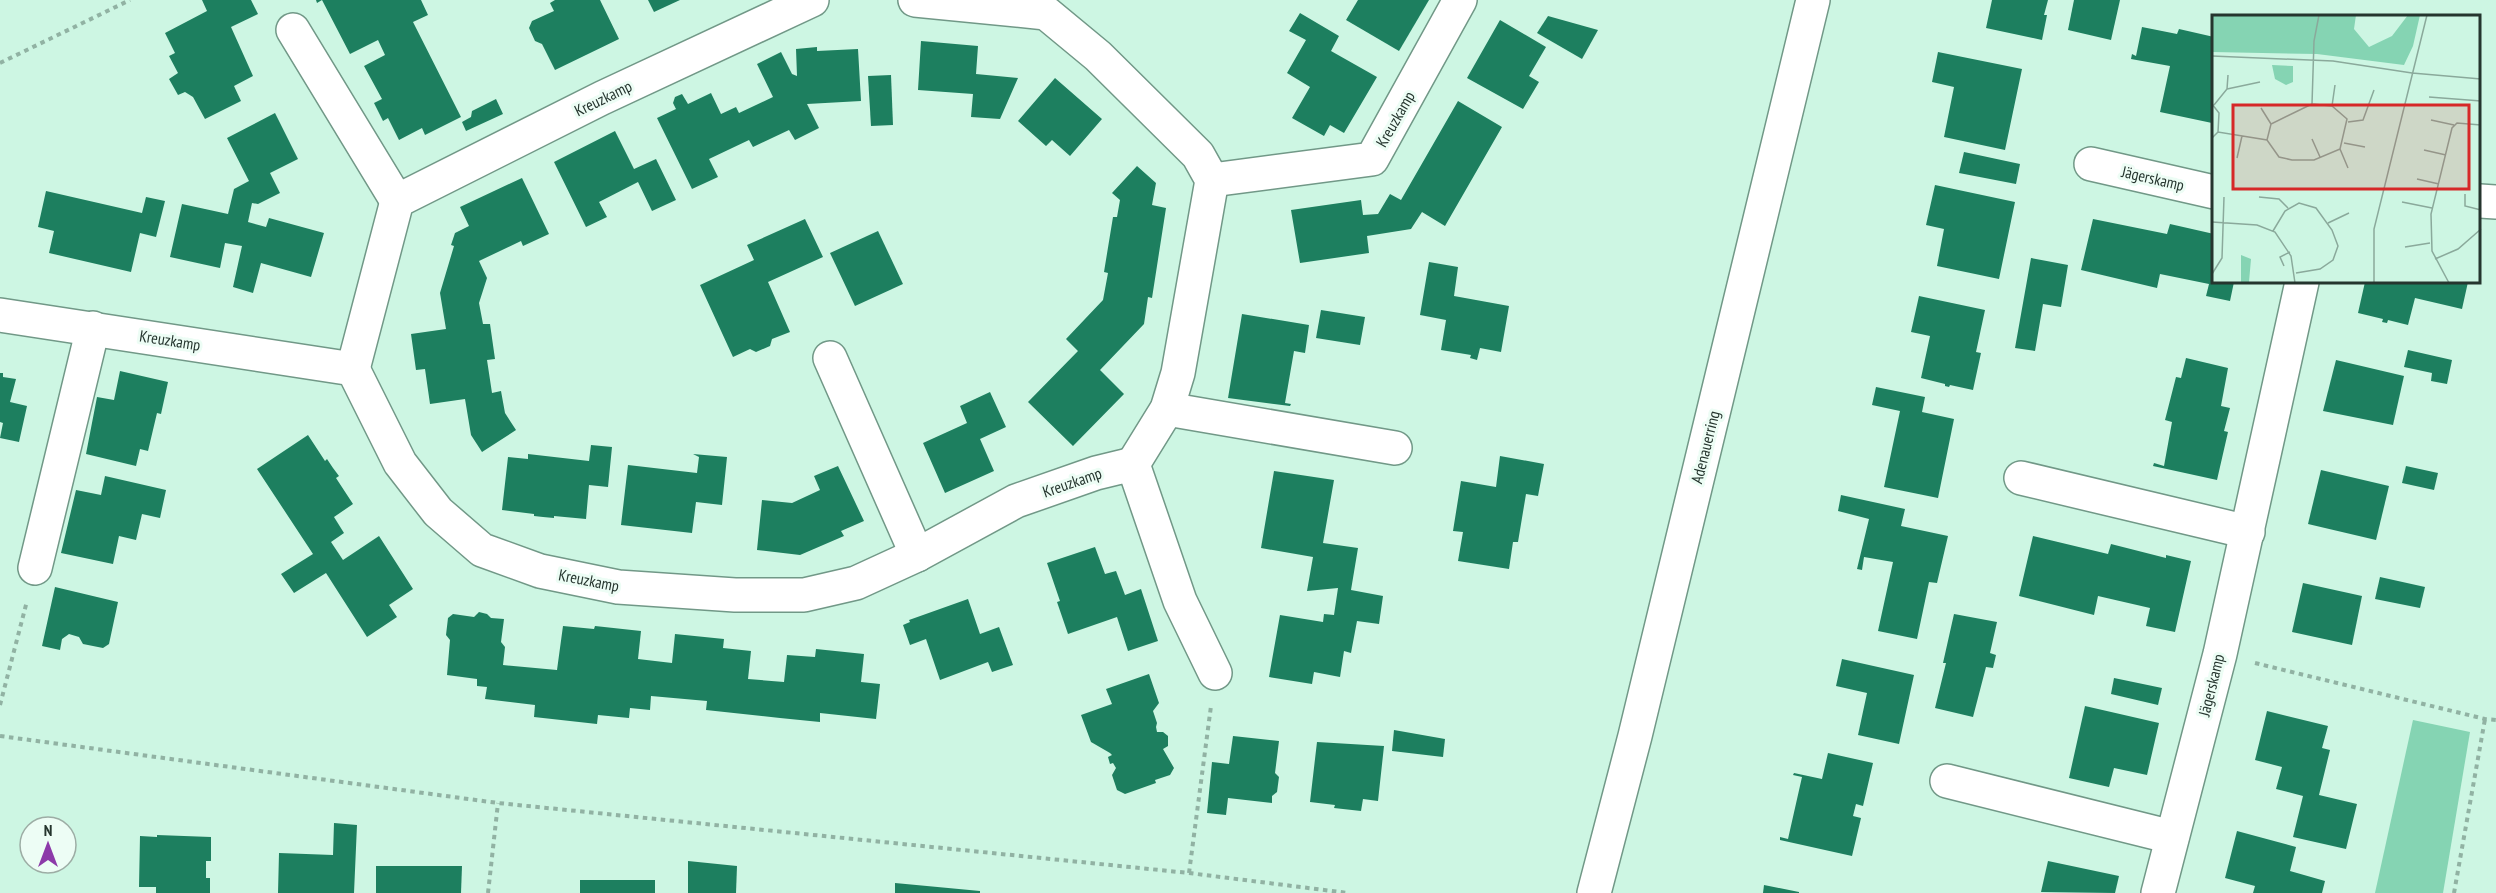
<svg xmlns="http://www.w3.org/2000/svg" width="2496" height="893" viewBox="0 0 2496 893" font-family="'PT Sans Narrow',sans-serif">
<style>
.green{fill:#85d4b3}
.building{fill:#1d7f5f}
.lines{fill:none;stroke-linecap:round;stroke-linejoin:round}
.street-casing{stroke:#719887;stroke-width:36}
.secondary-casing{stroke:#719887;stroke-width:36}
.path{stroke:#91b2a3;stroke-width:4;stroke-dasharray:4.5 4.5;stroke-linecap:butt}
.street{stroke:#fff;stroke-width:33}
.secondary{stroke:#fff;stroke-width:33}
.labels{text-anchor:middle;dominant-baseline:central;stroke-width:6;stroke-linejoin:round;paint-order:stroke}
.street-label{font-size:16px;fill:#25352e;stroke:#edfdf5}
.inset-road{fill:none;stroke:#8aa99b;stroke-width:1.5}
.view{fill:#d62828;fill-opacity:0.15;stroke:#d62828;stroke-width:3}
.inset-edge{fill:none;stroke:#25352e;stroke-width:3}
</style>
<rect width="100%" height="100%" fill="#cdf6e3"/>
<!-- green -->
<path class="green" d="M2413,720L2470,732L2443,893H2375Z"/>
<!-- building -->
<g class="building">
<path d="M202,0H251L258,14L231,27L253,76L234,86L241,101L205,119L193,97L185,92L178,95L169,79L178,73L169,56L175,53L165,33L207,11Z"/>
<path d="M316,0H421L428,15L413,22L461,117L425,135L422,128L399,140L388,118L383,121L374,103L382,99L364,66L385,55L378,40L350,54L322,0L317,3Z"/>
<path d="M555,0H600L619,39L555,70L542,44L535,41L529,28L532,21L554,11L550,3Z"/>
<path d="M648,0H680L654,12Z"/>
<path d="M1358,0H1429L1399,51L1346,20Z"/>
<path d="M1992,0H2048L2044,15H2047L2042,40L1986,28Z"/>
<path d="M2074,0H2120L2111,40L2068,30Z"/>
<path d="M1300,13L1339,36L1331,51L1377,77L1344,133L1330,125L1324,136L1292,118L1310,87L1287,73L1306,40L1289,31Z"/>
<path d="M1548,16L1598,30L1582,59L1537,33Z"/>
<path d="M1500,20L1546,47L1529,76L1539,82L1523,109L1467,78Z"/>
<path d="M2142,27L2177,34L2179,29L2214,37V113L2212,123L2160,112L2170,66L2131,59L2132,54L2136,56Z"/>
<path d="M921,41L978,46L976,74L1018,78L1000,119L971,117L973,94L918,90Z"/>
<path d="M817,47V51L858,49L861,101L807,104L819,128L795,140L789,130L753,147L749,140L709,159L718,177L692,189L657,118L676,109L673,103L675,97L682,94L688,104L711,93L721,114L736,107L739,113L773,97L757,64L781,52L792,74L797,76L796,49Z"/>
<path d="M1938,52L2022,69L2005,150L1944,137L1954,87L1932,82Z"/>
<path d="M891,75L893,125L871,126L868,76Z"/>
<path d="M1055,78L1102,119L1070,156L1052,140L1046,146L1018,121Z"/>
<path d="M496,99L503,114L466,131L462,122L471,117L472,111Z"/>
<path d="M1458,101L1502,127L1445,226L1422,212L1411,229L1367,236L1369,253L1300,263L1291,210L1361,200L1363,215L1378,214L1390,194L1401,200Z"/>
<path d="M275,113L298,159L270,173L280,193L258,204L252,203L248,222L266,227L269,218L324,233L311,277L261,263L253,293L233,287L242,246L225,243L220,268L170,257L182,204L228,214L234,189L249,181L227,138Z"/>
<path d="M615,131L634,169L656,159L676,200L652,211L638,182L599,202L607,217L586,227L554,162Z"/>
<path d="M1964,152L2020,164L2016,184L1959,173Z"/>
<path d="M1137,166L1156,183L1152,205L1166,208L1152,298L1148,297L1144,324L1100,370L1124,394L1073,446L1028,402L1078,351L1066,339L1103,300L1108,273L1104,272L1113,217H1117L1120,200L1112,193Z"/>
<path d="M522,178L549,234L523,246L521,241L479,261L487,278L479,303L483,324H490L495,359L487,360L492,393L501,391L505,413L516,430L482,452L471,435L465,399L430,404L425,369L416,370L411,334L446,329L440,293L454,246L451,245L455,233L469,226L460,207Z"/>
<path d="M1935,185L2015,202L1999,279L1937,266L1944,229L1926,225Z"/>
<path d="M46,191L142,213L146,197L165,201L156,237L140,233L131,272L49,253L54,231L38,227Z"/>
<path d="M805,219L823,257L768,282L790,332L772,339L770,346L756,352L750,349L733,357L700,285L754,260L747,245Z"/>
<path d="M2093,219L2167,234L2170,224L2214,234V282H2234L2230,301L2206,296L2209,284L2160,274L2157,288L2081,270Z"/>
<path d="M878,231L903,284L855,306L830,253Z"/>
<path d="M2031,258L2068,265L2061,307L2043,304L2035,351L2015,348Z"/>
<path d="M1429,262L1458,267L1454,296L1509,306L1501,352L1480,348L1477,360L1470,358L1471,355L1441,350L1446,320L1420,315Z"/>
<path d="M2365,282H2468L2462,309L2415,298L2408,325L2388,320L2387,323L2382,322L2383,319L2358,313Z"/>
<path d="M1919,296L1985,310L1976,352L1981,353L1973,390L1950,385L1949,387L1945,386V384L1921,378L1930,336L1911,332Z"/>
<path d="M1321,310L1365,317L1360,345L1316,338Z"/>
<path d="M1242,314L1309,325L1305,353L1294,351L1285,403L1291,404L1290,406L1228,398Z"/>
<path d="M2408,350L2452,360L2447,384L2431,381L2432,373L2404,367Z"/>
<path d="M2186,358L2228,368L2221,406L2230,408L2224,431L2228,432L2217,480L2153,466L2154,463L2164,466L2172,422L2165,420L2176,377L2181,378Z"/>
<path d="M2336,360L2404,376L2393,425L2323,411Z"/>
<path d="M120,371L168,382L161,414L157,413L148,451L140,449L136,466L86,454L97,397L114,400Z"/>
<path d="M0,373H3V377L16,379L10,402L27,406L19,442L0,438L3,423L0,422Z"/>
<path d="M1876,387L1925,397L1922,412L1954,419L1938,498L1884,487L1900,411L1872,405Z"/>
<path d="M990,392L1006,427L980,439L994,471L945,493L923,443L967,423L960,406Z"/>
<path d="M308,435L325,461L327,459L333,468L339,476L336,478L353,504L334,517L344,533L331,542L343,560L379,536L413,589L389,605L397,617L367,637L326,573L294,593L281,574L313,554L257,469Z"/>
<path d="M591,445L612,447L608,487L589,485L586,519L554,516V518L543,517L534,516V514L502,510L508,457L528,459V454L589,461Z"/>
<path d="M693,454L727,457L722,505L696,502L692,533L621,525L628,465L697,473L699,457Z"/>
<path d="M1500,456L1544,464L1538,496L1526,494L1518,542H1513L1509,569L1458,561L1463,532L1453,531L1461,481L1496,487Z"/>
<path d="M838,466L864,521L841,531L844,536L800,555L757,550L762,500L792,503L820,490L814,476Z"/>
<path d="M2406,466L2438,473L2434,490L2402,483Z"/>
<path d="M2321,470L2389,486L2376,540L2308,524Z"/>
<path d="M1274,471L1334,480L1323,543L1358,548L1351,590L1383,596L1379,624L1357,621L1351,653L1344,651L1340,677L1314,672L1312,684L1269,677L1280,615L1323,622L1324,614L1334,615L1338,588L1307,591L1313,557L1261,548Z"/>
<path d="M105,476L166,490L160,518L142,514L136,540L119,536L113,564L61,553L76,490L101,495Z"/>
<path d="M1841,495L1905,509L1901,526L1948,536L1937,583L1929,582L1917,639L1878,631L1893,562L1864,557L1862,570L1857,569L1869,519L1838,511Z"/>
<path d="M2033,536L2108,554L2111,544L2166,558V555L2191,561L2175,632L2146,626L2150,608L2098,596L2094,615L2019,596Z"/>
<path d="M1095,547L1105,574L1116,571L1125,595L1141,589L1158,641L1128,651L1117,617L1068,634L1057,602L1060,601L1047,563Z"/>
<path d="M2380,577L2425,587L2420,608L2375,599Z"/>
<path d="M2303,583L2362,596L2352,645L2292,632Z"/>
<path d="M55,587L118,602L109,644L103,648L83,644L79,637L69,634L62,639L60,650L42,646Z"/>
<path d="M968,599L980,634L999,627L1013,665L992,672L988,662L940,680L926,639L910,645L903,625L910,622L909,620Z"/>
<path d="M479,612L487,614L491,618L504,619L501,642L505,647L503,665L557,670L563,626L594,629L595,626L641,631L638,659L672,663L675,634L724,639L723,648L751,651L748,679L784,682L787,655L815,657L816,649L864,654L861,682L880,684L876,719L820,713V722L780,718L706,710L707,701L651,696L650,710L630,708L629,718L598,715L597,724L534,717L535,705L485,699L487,687L477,686V679L447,675L450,640L446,635L448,618L453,614L474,617Z"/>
<path d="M1954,614L1997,622L1990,653L1996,655L1993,668L1986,667L1973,717L1935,708L1946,663H1943Z"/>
<path d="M1842,659L1914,675L1899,744L1858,735L1867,693L1836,686Z"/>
<path d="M1149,674L1159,703L1153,711L1157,723L1156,727L1157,732H1163L1168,736V746L1163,749L1174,768L1170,775L1155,780L1156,783L1125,794L1117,790L1112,775L1116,768L1113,763L1110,764L1108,757L1112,755L1110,753L1091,742L1081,715L1112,704L1106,689Z"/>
<path d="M2114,678L2162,688L2158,705L2111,694Z"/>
<path d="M2085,706L2159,723L2147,775L2114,768L2109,787L2069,778Z"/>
<path d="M2267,711L2328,726L2322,748L2330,750L2319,795L2357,804L2346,849L2293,837L2303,796L2276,789L2282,767L2255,760Z"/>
<path d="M1394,730L1445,739L1443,757L1392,751Z"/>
<path d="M1233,736L1279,741L1275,773L1279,777L1277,792L1272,796V803L1228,798L1226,815L1207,813L1212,762L1229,764Z"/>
<path d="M1317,742L1384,746L1378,801L1363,799L1361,811L1334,808L1335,805L1310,802Z"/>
<path d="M1828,753L1873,763L1863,806L1856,804L1853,816L1861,818L1852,856L1780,840V837L1788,839L1802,777L1793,775L1794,773L1822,779Z"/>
<path d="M334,823L357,825L354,893H278L279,853L333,855Z"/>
<path d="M2237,831L2296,847L2290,871L2325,881L2322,893H2253L2255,886L2225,878Z"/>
<path d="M157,835L211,837V861H206V878H210V893H156V887H139L140,836L157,837Z"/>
<path d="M688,861L737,866L736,893H688Z"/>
<path d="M2048,861L2119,876L2115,893L2041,892Z"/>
<path d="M376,866H462L461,893H376Z"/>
<rect x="580" y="880" width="75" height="13"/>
<path d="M895,883L980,891V893H895Z"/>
<path d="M1764,885L1799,892V893H1763Z"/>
</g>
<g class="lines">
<defs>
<g id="street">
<path d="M915,0L1046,13L1098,56L1198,155L1212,180L1178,373L1167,409L1133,464"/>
<path d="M293,30L397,201"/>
<path d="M2091,164L2214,192"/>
<path d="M1212,180L1372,159L1460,0"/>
<path d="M2480,201L2496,202"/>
<path d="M0,315L353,369L400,463L438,512L482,550L540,571L618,587L735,595H804L856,583L917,555L1016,501L1096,473L1133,464L1180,601L1215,673"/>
<path d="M830,358L917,555"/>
<path d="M353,369L397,201L602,98L812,0"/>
<path d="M1167,409L1395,448"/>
<path d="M2021,478L2248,532"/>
<path d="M35,568L93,328"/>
<path d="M1947,781L2172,837"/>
<path d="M2158,893L2220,654L2302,282"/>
</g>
<path id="secondary" d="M1594,893L1635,736L1813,0"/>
</defs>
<!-- street casing -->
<use href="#street" class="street-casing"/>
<!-- secondary casing -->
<use href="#secondary" class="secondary-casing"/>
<!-- path -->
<g class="path">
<path d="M0,63L130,0"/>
<path d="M2255,663L2485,719L2496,720"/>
<path d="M0,705L27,601"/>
<path d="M0,736L498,803L1189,873L1348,893"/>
<path d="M1189,873L1211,706"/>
<path d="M488,893L498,803"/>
<path d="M2454,893L2485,719"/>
</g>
<!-- street -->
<use href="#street" class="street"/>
<!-- secondary -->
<use href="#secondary" class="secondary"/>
</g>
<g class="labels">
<!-- street labels -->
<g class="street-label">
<text transform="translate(603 98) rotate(-26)">Kreuzkamp</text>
<text transform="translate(1395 119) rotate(-60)">Kreuzkamp</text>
<text transform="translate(2153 178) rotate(13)">Jägerskamp</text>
<text transform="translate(170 340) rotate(9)">Kreuzkamp</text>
<text transform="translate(1705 447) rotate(-76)">Adenauerring</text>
<text transform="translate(1072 482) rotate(-19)">Kreuzkamp</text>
<text transform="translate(589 580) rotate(11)">Kreuzkamp</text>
<text transform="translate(2211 685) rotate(-76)">Jägerskamp</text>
</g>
</g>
<!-- overview -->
<g transform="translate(2212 15)">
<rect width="268" height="268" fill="#cdf6e3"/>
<path d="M0,0H144L142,14L157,32L180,21L196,0H208L201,31L192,50L105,39L0,37ZM60,50L81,51V67L74,70L63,64ZM29,240L39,244L37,267H29Z" fill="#85d4b3"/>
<path class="inset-road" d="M107,0L102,26L100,89L120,91L135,104L128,134M0,41L121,46L200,58M200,58L269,64M15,74L48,67M217,82L269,86M0,89L7,98L6,117M2,90L15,74L16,60M120,91L123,70M49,93L59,109M219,105L242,110M136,107L151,105L162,75M0,123L6,117L55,125L67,142L80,145H102L128,134L136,153M100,124L108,142M55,125L59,109L100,89M132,128L153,132M212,135L234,140M25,143L30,121M205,164L227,169M253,179V191L269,195M47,182L67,184L76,193M190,187L220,193M0,207L45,210L63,217L79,241L83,268M116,208L137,198M61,216L73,196L87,188L104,193L120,215L126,231L121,245L108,254L84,258M193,232L218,228M223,244L246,234L269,214M72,251L68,242L78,237M0,259L10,243L12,182M162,268V214L215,0M237,268L220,236L219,199L240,113L245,108L269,110"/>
<path class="view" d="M21,90H257V174H21Z"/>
<rect width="268" height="268" class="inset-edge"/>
</g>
<!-- north arrow -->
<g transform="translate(48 845)"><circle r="28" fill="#edfdf5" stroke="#9dada5" stroke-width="1.5"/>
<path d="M0-4.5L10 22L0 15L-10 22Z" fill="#8c3aa9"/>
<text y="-9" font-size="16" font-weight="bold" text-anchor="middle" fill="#25352e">N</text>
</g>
</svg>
